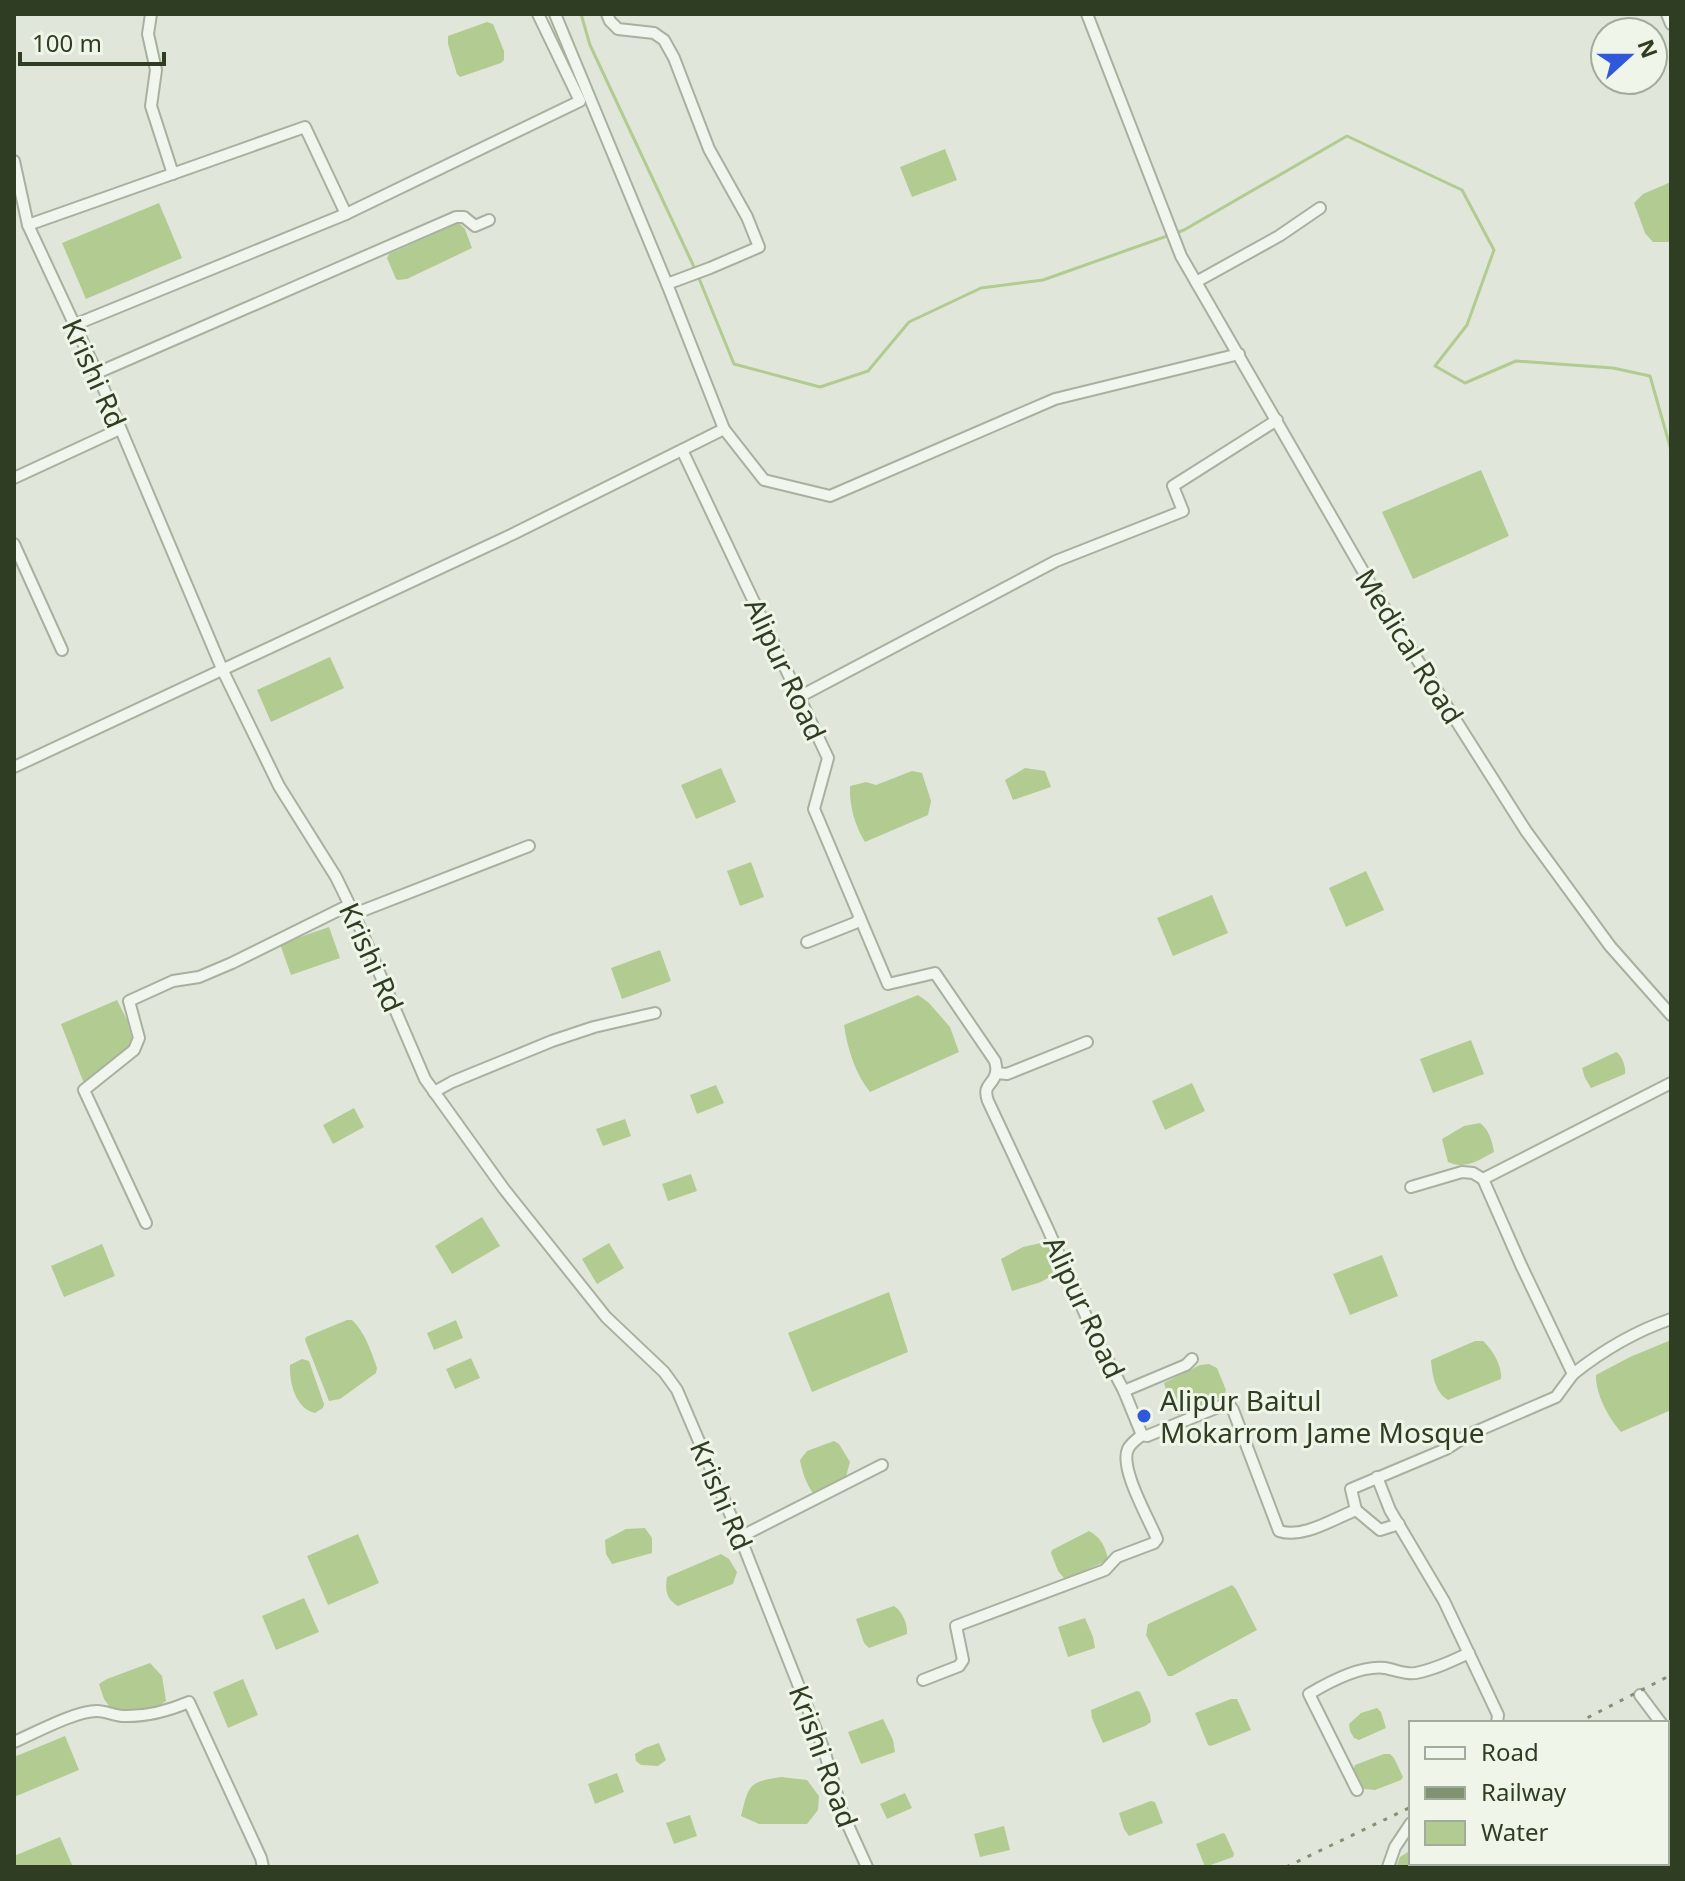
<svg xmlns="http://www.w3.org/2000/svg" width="1685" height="1881" viewBox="0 0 1685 1881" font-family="'Noto Sans',sans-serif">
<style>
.water{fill:#b2cb91}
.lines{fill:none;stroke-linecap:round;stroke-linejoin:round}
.stream{stroke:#b2cb91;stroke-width:3}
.street-casing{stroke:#a7b19f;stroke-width:14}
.street{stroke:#f0f5ed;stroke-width:10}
.rail{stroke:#819272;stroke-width:3;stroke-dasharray:4 8;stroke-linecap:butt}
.poi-dot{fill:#3058db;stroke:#eff5e9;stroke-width:3}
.labels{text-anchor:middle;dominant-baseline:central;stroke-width:6;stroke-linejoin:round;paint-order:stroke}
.street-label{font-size:28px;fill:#2f3e23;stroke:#eff5e9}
.poi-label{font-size:28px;fill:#2f3e23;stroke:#eff5e9;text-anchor:start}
</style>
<rect width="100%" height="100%" fill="#e0e7da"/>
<!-- water -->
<g class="water">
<path d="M487,22L493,24L504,51V60L501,63L460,77L457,74L448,44V36Z"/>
<path d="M945,149L957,180L912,197L900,167Z"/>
<path d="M1671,182V241L1667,242H1653L1645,233L1634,203L1643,194Z"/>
<path d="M159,203L182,258L86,299L62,243Z"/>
<path d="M459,223L465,229L472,248L407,279L398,280L396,279L387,258L389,254Z"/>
<path d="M1481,470L1509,536L1413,579L1382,512Z"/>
<path d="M330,657L344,688L271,722L257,690Z"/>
<path d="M721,768L736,802L696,819L681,785Z"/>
<path d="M1025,768L1045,771L1051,787L1013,800L1005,780Z"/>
<path d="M912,771L922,773L931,801L928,815L865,842C855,826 849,805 850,786L866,782L876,785Z"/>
<path d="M751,862L764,897L740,906L727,871Z"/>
<path d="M1366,871L1384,910L1346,927L1329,888Z"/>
<path d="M1212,895L1228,933L1173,956L1157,918Z"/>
<path d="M329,927L340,958L291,975L280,944Z"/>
<path d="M660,950L671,981L622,999L611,968Z"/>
<path d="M918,995L929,1003L950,1027L959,1052L870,1092C855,1074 847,1047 844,1025Z"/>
<path d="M117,1000L127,1020L133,1043L89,1080L83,1081L61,1024Z"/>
<path d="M1471,1040L1484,1074L1433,1093L1420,1059Z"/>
<path d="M1616,1052C1622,1055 1626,1067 1625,1074L1591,1088L1585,1078L1582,1068Z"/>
<path d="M1192,1083L1205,1111L1165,1130L1152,1101Z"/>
<path d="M716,1085L724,1103L697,1114L690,1095Z"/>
<path d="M354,1108L364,1127L333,1144L323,1125Z"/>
<path d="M625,1119L631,1136L603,1146L596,1129Z"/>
<path d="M1480,1123C1489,1130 1492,1140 1494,1152C1479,1160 1465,1170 1448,1162L1442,1139L1464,1126Z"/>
<path d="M691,1174L697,1191L668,1201L662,1184Z"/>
<path d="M482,1217L500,1246L452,1274L435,1246Z"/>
<path d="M1050,1241L1055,1253L1058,1272L1041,1282L1012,1291L1001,1259L1023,1247Z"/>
<path d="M609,1243L624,1268L597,1284L582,1259Z"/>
<path d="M102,1244L115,1276L64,1297L51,1266Z"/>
<path d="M1382,1255L1398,1296L1350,1315L1333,1274Z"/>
<path d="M889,1292L908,1352L812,1392L788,1333Z"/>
<path d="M347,1320H352C365,1332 371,1351 377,1368L376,1373L340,1399L329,1401L305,1340L306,1337Z"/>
<path d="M456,1320L463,1338L434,1350L427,1333Z"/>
<path d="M1671,1340V1410L1621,1432C1609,1419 1595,1393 1596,1375L1630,1357Z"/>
<path d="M1475,1341H1483C1493,1350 1502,1366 1501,1379L1448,1400C1435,1393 1432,1374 1431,1360Z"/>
<path d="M471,1358L480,1378L455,1389L446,1369Z"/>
<path d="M302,1359L309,1361L324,1404L323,1408L315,1413C296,1409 289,1383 290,1365Z"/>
<path d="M1209,1364L1217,1368L1226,1390L1224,1396L1178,1415L1172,1410L1164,1383L1200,1365Z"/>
<path d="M834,1441L839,1444L850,1462L845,1480L813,1493C806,1484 802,1471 800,1460L807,1451Z"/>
<path d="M645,1528L652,1538V1553L612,1564L606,1554L605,1540L626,1529Z"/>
<path d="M1089,1531C1101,1537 1106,1548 1108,1560L1071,1577L1064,1578L1058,1571L1051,1553L1052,1550Z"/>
<path d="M358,1534L379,1583L328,1605L307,1556Z"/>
<path d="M721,1554L729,1559L737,1572L733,1584L678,1606C666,1599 665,1590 667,1577Z"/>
<path d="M1232,1585L1236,1589L1257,1630L1172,1676H1168L1146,1635L1148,1624Z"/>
<path d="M304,1598L319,1632L276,1650L262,1616Z"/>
<path d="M894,1606C902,1611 908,1624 907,1634L869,1648L864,1643L856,1619Z"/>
<path d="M1085,1618L1093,1637L1095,1648L1068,1657L1058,1627Z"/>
<path d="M150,1663L162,1676L166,1701L157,1707L114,1713L104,1699L99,1684L107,1679Z"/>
<path d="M243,1679L258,1715L228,1728L213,1692Z"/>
<path d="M1137,1691L1140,1692L1150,1714L1151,1722L1145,1726L1103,1743L1092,1718L1091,1710Z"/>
<path d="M1231,1699H1237L1251,1730L1211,1746L1208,1745L1195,1713Z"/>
<path d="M1377,1708L1381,1712L1386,1728L1359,1740L1354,1738L1350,1731L1349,1724L1361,1713Z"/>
<path d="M883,1719L893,1740L895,1752L861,1764L848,1732Z"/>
<path d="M65,1736L79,1770L14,1797V1757Z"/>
<path d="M659,1743L666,1760L658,1766L641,1765L636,1761L635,1754L645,1748Z"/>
<path d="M1384,1754H1390L1394,1758L1403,1777L1401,1780L1375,1790L1364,1789L1359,1783L1353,1770L1355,1765Z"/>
<path d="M617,1773L624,1792L595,1804L588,1784Z"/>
<path d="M781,1777L807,1780L819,1796L818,1810L807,1824H759L741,1816C749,1785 748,1782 781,1777Z"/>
<path d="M905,1793L912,1808L887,1819L880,1804Z"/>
<path d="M1151,1801L1155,1802L1163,1823L1129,1836L1124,1829L1119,1813Z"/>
<path d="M690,1815L697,1836L674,1844L666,1823Z"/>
<path d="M1004,1826L1010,1850L980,1857L974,1834Z"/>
<path d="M1223,1833L1225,1834L1234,1854L1233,1857L1205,1867L1196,1844Z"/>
<path d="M60,1837L73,1867H14V1856Z"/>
<path d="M1411,1850V1863H1511L1513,1867H1396L1400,1857Z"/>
</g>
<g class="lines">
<!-- stream -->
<g class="stream">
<path d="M581,14L590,45L695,269"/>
<path d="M698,276L734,364L820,387L868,371L909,322L981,288L1043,280L1184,230L1347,136L1462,190L1494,250L1467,325L1435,366L1465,383L1516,361L1613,368L1650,376L1671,450"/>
</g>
<defs>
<g id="street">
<path d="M151,14L148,34L156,70L151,106L173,174"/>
<path d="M607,14L610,21L618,29L654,33L664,40L674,58L709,149L747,217L759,247L710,268L667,284"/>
<path d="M1087,14L1181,256L1382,604L1526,831L1610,946L1671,1015"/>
<path d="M1667,14L1671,24"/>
<path d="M14,161L28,225L305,127L346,214"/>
<path d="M28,225L97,373L223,671L279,786L336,877L354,914L425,1079L504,1189L606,1317L664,1372L677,1390L740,1537L824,1750L842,1812L867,1867"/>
<path d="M1196,282L1279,236L1320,208"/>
<path d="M74,325L346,214L580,101L538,14"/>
<path d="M97,373L456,217H464L475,226L489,220"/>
<path d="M724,429L764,480L830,496L1055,399L1239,354"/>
<path d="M682,450L828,758L814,809L888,984L935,973L995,1061C996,1065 997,1069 996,1073C993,1086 982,1084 988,1101L1047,1227L1093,1332L1124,1391L1142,1435L1147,1436L1228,1403L1233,1410L1279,1531C1303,1539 1333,1519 1356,1510L1351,1489L1446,1449L1468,1435L1556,1397L1573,1374L1521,1265L1483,1179L1671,1083"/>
<path d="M14,478L120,429"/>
<path d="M14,544L62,650"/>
<path d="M799,697L1056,561L1183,511L1173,486L1277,420"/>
<path d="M14,767L513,534L724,429L667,284L555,14"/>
<path d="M354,914L529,846"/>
<path d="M807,942L855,923L860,918"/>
<path d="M996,1073L1007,1074L1087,1042"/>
<path d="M434,1092L452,1082L552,1041L594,1027L655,1013"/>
<path d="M1411,1187L1462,1172L1473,1173L1483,1179"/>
<path d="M146,1223L84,1090L134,1050L139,1038L129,1001L173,981L199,977L232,963L349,905"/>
<path d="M1573,1374C1602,1351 1636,1331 1671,1319"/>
<path d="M1124,1391L1186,1365L1192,1359"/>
<path d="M1377,1477L1390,1510L1444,1601L1498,1715L1497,1723"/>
<path d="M1356,1510L1380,1530L1399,1524"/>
<path d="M740,1537L882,1465"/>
<path d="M923,1680L959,1666L963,1660L956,1626L1105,1570L1117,1557L1154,1543L1157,1539C1149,1519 1119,1468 1128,1449C1131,1443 1137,1439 1142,1435"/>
<path d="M1640,1695L1661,1723"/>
<path d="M1667,1731L1671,1734"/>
<path d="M14,1742C35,1733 75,1711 97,1711C105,1711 113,1715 122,1716C145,1717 168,1711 189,1702L261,1858L263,1867"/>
<path d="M1357,1790L1309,1694C1329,1682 1362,1665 1385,1668C1396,1670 1406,1675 1416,1673C1435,1669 1452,1661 1469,1653"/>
<path d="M1388,1867L1395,1847L1411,1823"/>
</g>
</defs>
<!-- street casing -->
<use href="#street" class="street-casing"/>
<!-- street -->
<use href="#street" class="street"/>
<!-- rail -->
<g class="rail">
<path d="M1577,1723L1671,1675"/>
<path d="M1286,1867L1411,1807"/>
</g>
</g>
<!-- markers -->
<circle class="poi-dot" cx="1144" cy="1416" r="8"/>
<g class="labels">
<!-- street labels -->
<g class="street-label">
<text transform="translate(95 373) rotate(66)">Krishi Rd</text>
<text transform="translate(1410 646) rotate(58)">Medical Road</text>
<text transform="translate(786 669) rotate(65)">Alipur Road</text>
<text transform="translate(372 957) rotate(66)">Krishi Rd</text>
<text transform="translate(1085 1307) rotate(65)">Alipur Road</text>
<text transform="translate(722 1495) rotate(67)">Krishi Rd</text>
<text transform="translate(824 1756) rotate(70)">Krishi Road</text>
</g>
<!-- poi labels -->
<g class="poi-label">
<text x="1160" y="1400">Alipur Baitul<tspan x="1160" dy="32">Mokarrom Jame Mosque</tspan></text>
</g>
</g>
<!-- border -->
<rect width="1685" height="1881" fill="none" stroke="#2f3e23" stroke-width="32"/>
<!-- legend -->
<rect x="1409" y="1721" width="260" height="144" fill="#eff5e9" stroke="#a2ac9a" stroke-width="2"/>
<rect x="1425" y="1747" width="40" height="12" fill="#f0f5ed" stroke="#a2ac9a" stroke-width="2"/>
<text x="1481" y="1761" font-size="24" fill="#2f3e23">Road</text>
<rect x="1425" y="1787" width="40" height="12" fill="#819272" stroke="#a2ac9a" stroke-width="2"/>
<text x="1481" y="1801" font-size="24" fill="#2f3e23">Railway</text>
<rect x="1425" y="1821" width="40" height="24" fill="#b2cb91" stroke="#a2ac9a" stroke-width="2"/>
<text x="1481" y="1841" font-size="24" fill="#2f3e23">Water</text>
<!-- north arrow -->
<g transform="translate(1629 56) rotate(69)"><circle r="38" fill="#eff5e9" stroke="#a2ac9a" stroke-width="2"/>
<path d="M0-6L14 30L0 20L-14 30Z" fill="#3058db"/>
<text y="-12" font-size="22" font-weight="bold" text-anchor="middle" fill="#2f3e23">N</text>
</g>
<!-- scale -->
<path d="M20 52v12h144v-12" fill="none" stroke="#2f3e23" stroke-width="4"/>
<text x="32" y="52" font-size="24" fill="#2f3e23" stroke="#eff5e9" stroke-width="6" paint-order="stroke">100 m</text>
</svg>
